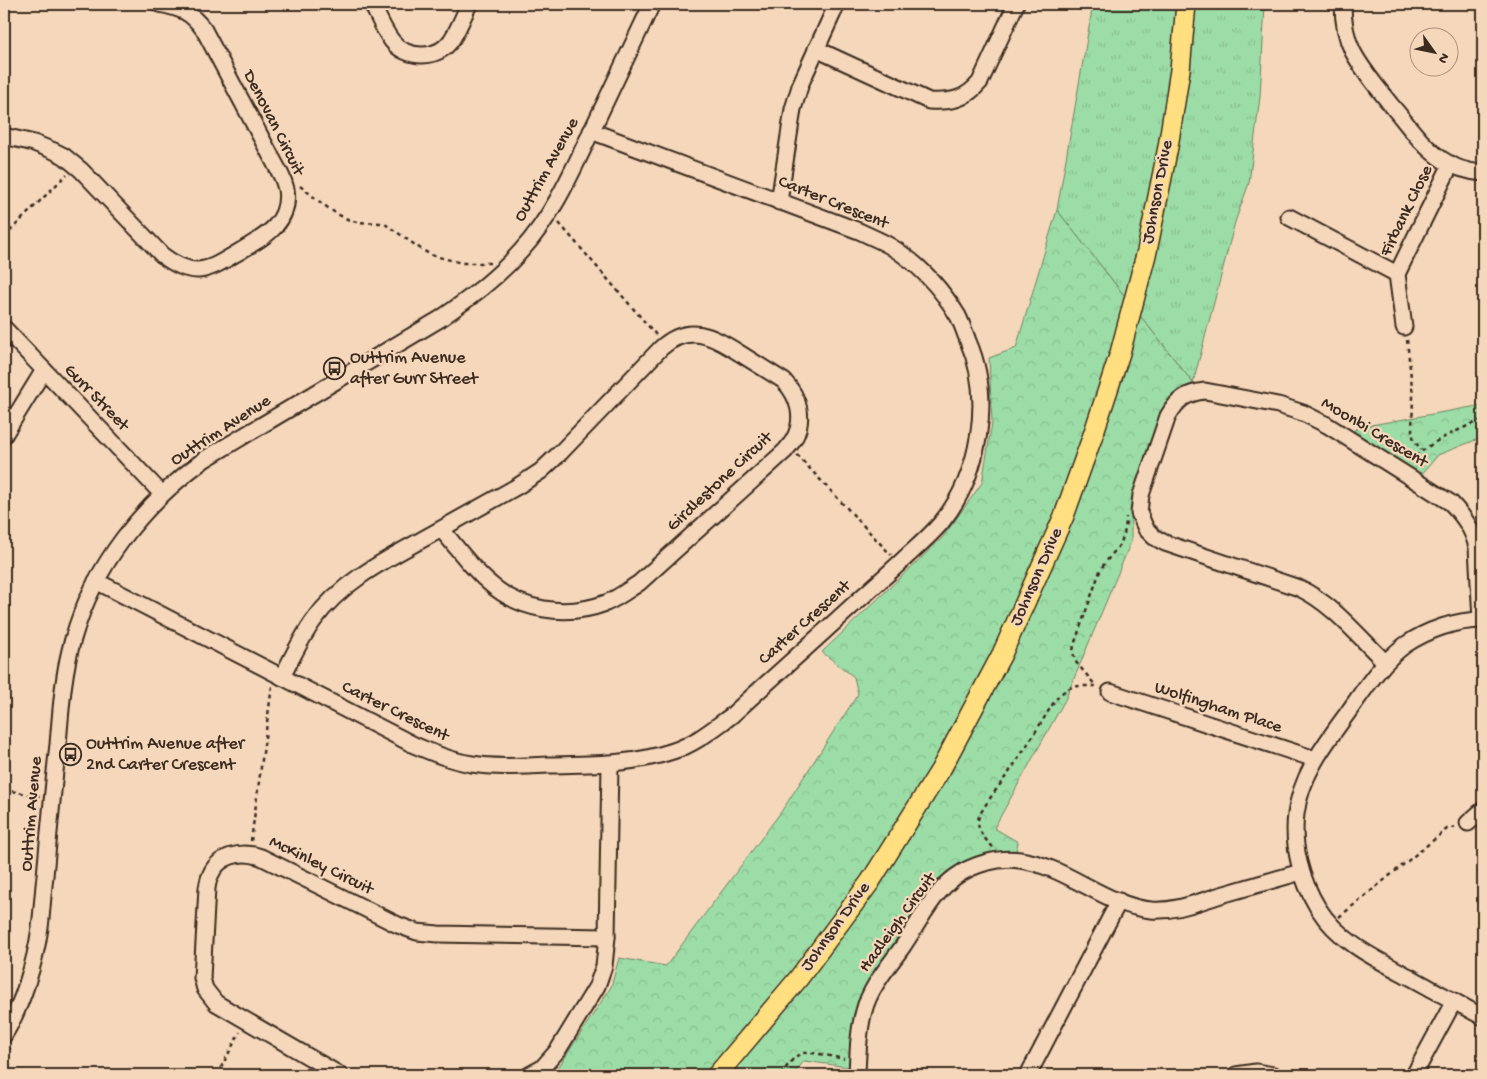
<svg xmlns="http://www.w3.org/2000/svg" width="1487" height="1079" viewBox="0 0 1487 1079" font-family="'Gochi Hand',sans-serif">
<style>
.grass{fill:url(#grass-tufts);stroke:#6c8462}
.park{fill:url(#park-crowns);stroke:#6c8462}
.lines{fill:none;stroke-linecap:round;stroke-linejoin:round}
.minor-casing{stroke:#3b2a1e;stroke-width:19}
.major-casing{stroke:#3b2a1e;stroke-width:22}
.path{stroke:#3b2a1e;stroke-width:2.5;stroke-dasharray:4 4;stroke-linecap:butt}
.minor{stroke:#f5d7bb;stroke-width:15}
.major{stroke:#ffdf80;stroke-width:19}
.labels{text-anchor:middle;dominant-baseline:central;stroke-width:4.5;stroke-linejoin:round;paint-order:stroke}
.street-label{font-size:18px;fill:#3b2a1e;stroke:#f5d7bb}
.poi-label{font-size:18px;fill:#3b2a1e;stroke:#f5d7bb;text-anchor:start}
</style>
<defs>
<pattern id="grass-tufts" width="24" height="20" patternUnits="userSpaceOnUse" patternTransform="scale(1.25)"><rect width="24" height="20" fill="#9cdda7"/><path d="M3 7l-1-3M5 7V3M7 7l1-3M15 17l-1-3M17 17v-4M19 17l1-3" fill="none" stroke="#87be8f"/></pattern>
<pattern id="park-crowns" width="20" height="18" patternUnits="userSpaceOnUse" patternTransform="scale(1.25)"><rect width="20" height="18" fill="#9cdda7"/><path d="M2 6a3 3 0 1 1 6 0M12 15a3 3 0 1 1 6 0" fill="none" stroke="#87be8f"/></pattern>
</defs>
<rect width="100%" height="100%" fill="#f5d7bb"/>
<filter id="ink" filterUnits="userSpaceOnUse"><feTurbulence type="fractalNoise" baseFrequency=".02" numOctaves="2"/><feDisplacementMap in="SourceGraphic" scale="10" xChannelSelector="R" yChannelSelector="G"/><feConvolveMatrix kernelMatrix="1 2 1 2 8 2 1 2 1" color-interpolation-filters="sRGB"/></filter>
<g filter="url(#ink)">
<!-- grass -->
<path class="grass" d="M1093,4H1265L1260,97L1249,183L1235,222L1193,383L1057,210Z"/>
<!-- park -->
<g class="park">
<path d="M1057,210L1193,383L1168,402L1131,509V542L1065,700L994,828L1018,842L1016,853L992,854L964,862L938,879L865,986L854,1014L849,1067L804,1061L793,1075H552L554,1074L611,987L619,958L666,966L781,812L858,694L854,677L822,652L943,537L982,483L992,423L989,358L1016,348Z"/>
<path d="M1483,405V437L1438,455L1416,481L1344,436L1360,427Z"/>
</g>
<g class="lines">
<defs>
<g id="minor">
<path d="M372,4C378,16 384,31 392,41C407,60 439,60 452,39C459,28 464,15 469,4"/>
<path d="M1343,4C1343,19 1346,38 1353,52C1363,71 1378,88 1391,105C1407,123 1420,144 1440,158C1452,167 1469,172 1483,173"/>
<path d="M816,49L929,101C951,102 965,100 980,82L1016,4"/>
<path d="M4,136L34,143L54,151L64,156L81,170L162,255C196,281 210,269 242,250C266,236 291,222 286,189C285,185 283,179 281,175L204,30C191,12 181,8 159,4"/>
<path d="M779,202L793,109L801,83L837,4"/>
<path d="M1289,217L1397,274"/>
<path d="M1404,327L1397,274L1451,164"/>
<path d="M4,328L162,494"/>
<path d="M4,435L44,370"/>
<path d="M96,581L414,745C433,753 452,761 472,764C497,768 523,766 548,765C591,764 632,765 673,751C695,744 713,729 731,716C771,679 812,643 852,606C870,590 888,574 905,558C917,547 930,536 941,523C980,475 993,398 968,341C965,333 962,324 958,316C941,288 918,263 890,246C880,240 869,236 859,231L591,131"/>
<path d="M1483,620C1456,620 1427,630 1405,645C1381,663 1366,687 1349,711C1326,743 1301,774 1296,814C1292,846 1301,880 1318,908C1339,942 1376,959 1410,977C1435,991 1459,1004 1483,1017"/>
<path d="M1385,662C1358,636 1333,604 1299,588L1165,543L1154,537L1146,529L1139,513L1141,495L1168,416C1178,399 1186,393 1205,391L1278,405L1303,413L1327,425L1451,503C1464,517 1472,528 1477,547L1481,620"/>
<path d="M282,677C292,658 301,638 314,620C345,577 396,555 441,529C456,546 470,566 487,581C519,611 566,618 606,603C618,598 628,590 639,583L785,451C788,447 792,443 794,439C805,419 799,397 784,381C770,372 755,363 741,354C713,337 690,322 661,348L561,452L541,471L518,486L441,529"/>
<path d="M1110,692L1315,759"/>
<path d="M1468,823L1483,810"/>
<path d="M4,1035C22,1006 35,963 40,928C42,911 43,893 45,876C49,832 53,788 58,744C61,709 63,673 73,639C94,565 143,504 205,459L440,319C470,298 497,278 521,251C553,216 572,172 592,130C612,88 632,46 652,4"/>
<path d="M340,1075L216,1003L205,989L202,978L207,888C208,884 208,880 210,876C218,855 242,850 261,857L398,925L417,932L438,934L607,937"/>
<path d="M529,1075L542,1068L558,1050L597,986L604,966L607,937L610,764"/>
<path d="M857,1075C858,1054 858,1032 864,1011C870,987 889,966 903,946C918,924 933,893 955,877C973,864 998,857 1020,860C1066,866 1106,906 1151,910C1175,912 1198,902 1221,895C1248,887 1274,880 1301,872"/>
<path d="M1028,1075L1119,901"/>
<path d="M1236,1075L1256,1072L1274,1075"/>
<path d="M1414,1075L1454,1001"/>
</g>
<path id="major" d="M717,1075L798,979L870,882L941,769L1002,654L1064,516L1093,435L1120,353L1147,251L1168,147L1180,70L1186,4"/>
</defs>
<!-- minor casing -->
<use href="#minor" class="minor-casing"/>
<!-- major casing -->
<use href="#major" class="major-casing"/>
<!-- path -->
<g class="path">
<path d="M300,186C316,198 333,215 353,221C363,224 375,221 385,224L421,249L431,255L462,263H490"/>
<path d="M559,223L657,336"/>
<path d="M4,237L67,174"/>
<path d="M1407,340L1413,396L1412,432L1414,440L1421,450"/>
<path d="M797,455L891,555"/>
<path d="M1410,462C1430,441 1457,431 1483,419"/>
<path d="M4,790L40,796"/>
<path d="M251,841L272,686"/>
<path d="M993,847C986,841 977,830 978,820C980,809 1007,776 1014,765C1028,744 1041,723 1054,702C1068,684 1074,686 1096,686L1075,661L1073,652L1074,645L1100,571C1114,547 1125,549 1126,517"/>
<path d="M1339,917L1447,829L1455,827"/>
<path d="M4,1058L11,1046"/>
<path d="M217,1075L240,1032"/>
<path d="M781,1075C786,1068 792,1058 800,1054C809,1050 833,1057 844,1059"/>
</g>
<!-- minor -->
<use href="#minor" class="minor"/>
<!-- major -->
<use href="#major" class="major"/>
</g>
</g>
<!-- icons -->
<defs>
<symbol id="bus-ring" viewBox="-11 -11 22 22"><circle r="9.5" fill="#f5d7bb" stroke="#3b2a1e" stroke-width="1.5"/><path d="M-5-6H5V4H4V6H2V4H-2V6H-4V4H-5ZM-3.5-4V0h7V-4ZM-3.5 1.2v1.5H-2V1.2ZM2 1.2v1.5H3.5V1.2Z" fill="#3b2a1e"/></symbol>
</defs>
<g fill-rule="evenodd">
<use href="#bus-ring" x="322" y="356" width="25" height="25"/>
<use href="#bus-ring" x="58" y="742" width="25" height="25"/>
</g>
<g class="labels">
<!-- street labels -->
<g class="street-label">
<text transform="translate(273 123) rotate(63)">Denovan Circuit</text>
<text transform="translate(547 170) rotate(-61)">Outtrim Avenue</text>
<text transform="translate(1158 192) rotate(-79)">Johnson Drive</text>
<text transform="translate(833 203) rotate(22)">Carter Crescent</text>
<text transform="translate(1407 211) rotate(-64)">Firbank Close</text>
<text transform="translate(96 398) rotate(46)">Gurr Street</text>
<text transform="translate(221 431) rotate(-33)">Outtrim Avenue</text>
<text transform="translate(1374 433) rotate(31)">Moonbi Crescent</text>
<text transform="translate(720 482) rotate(-43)">Girdlestone Circuit</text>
<text transform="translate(1037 577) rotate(-66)">Johnson Drive</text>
<text transform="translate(805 623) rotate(-42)">Carter Crescent</text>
<text transform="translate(1218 708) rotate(18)">Wolfingham Place</text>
<text transform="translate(395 712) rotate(26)">Carter Crescent</text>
<text transform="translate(32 814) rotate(-85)">Outtrim Avenue</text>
<text transform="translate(321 866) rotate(26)">McKinley Circuit</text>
<text transform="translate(898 923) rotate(-54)">Hadleigh Circuit</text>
<text transform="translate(836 927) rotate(-54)">Johnson Drive</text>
</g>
<!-- poi labels -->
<g class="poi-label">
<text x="350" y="358">Outtrim Avenue<tspan x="350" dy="21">after Gurr Street</tspan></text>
<text x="86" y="744">Outtrim Avenue after<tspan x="86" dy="21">2nd Carter Crescent</tspan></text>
</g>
</g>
<!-- margin -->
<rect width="1487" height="1079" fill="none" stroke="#f5d7bb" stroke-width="20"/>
<rect x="10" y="10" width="1467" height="1059" fill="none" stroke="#3b2a1e" stroke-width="2" filter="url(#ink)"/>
<!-- north arrow -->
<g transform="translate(1434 52) rotate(123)"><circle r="24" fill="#f5d7bb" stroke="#ab927c"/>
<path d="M0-4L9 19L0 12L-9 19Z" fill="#3b2a1e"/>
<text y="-8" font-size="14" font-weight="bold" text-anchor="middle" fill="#3b2a1e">N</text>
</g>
</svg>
